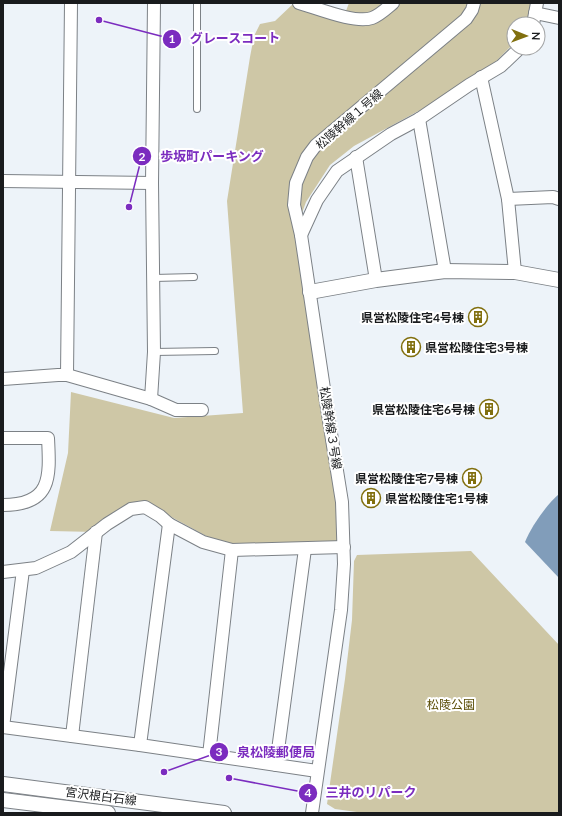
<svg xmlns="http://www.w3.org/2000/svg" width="562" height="816" viewBox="0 0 562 816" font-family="Lato,'Noto Sans JP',sans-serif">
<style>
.green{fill:#cec7a6}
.water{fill:#819dba}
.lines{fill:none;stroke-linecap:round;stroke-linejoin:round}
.service-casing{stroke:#7c8186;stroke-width:8}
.minor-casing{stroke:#7c8186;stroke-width:14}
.tertiary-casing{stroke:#7c8186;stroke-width:16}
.service{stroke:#fff;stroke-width:6}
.minor{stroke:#fff;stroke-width:12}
.tertiary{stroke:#fff;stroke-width:14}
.labels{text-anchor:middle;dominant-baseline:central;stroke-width:4;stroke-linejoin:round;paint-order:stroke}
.street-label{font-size:12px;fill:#191b1d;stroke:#fff}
.poi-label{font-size:12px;font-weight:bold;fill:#191b1d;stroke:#fff;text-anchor:end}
.park-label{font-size:12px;fill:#584b03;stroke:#fff}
.leader{fill:none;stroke:#7b2cbf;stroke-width:1.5}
.callout-dot{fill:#7b2cbf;stroke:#fff;stroke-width:1.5}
.mark-label{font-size:12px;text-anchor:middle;font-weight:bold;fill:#fff}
.callout-label{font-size:13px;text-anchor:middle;font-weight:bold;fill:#7b2cbf;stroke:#fff;stroke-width:4;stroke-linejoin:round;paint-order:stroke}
</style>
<rect width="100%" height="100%" fill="#edf3f9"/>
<!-- green -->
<g class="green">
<path d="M294,3L344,16L349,3H535L532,24H514V43L481,77L354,146L330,165L306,202L297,227L336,460L345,477L344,547L232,550L142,501L96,532L50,531L68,453L71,392L174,418L243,413L227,201L250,57L254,36L260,24L275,21Z"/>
<path d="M471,551L559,645V813H364L335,809L327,804L345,679L352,620L354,561L357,555Z"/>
</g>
<!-- water -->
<path class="water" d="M559,494V578L525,542C531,527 547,504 559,494Z"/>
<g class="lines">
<defs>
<g id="service">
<path d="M197,109V3"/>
<path d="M154,278L194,277"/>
<path d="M154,352L215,351"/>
</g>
<g id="minor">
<path d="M299,3C317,8 355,24 372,18C380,15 387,8 393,3"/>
<path d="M535,13L559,18"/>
<path d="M533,24L537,3"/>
<path d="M481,77L508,199L515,272"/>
<path d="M419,119L445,271"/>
<path d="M356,157L376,280"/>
<path d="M3,181L152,183"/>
<path d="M508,199L553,197L559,199"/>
<path d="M301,235L317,200L337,171L391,134L419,119L469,85L501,66L520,48"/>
<path d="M67,375L71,3"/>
<path d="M3,379L58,375H67L151,399L154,352L152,183L154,3"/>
<path d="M151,399L176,410H202"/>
<path d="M3,438H48C50,477 52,505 3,505"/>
<path d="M3,572L36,568L71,552L107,524L131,509L145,507L160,516L169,524"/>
<path d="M3,727L23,570"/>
<path d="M3,727L140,745"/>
<path d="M72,736L96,532"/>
<path d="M209,755L232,550"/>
<path d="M276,765L305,549"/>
<path d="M317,771L140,745L169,524L203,542L232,550L344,547"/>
<path d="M312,813L341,610L344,564L342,502L326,402L301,235L294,205L296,183L307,157L316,145L466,19L472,10L474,3"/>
</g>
<g id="tertiary">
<path d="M310,292L376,280L445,271L515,272L559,280"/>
<path d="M3,784L224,813"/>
<path d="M3,800L108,813"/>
</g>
</defs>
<!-- service casing -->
<use href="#service" class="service-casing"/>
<!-- minor casing -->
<use href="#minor" class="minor-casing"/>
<!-- tertiary casing -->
<use href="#tertiary" class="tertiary-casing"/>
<!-- service -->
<use href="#service" class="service"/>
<!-- minor -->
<use href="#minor" class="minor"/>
<!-- tertiary -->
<use href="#tertiary" class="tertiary"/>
</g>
<!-- icons -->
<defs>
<symbol id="building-ring" viewBox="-11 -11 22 22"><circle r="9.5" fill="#fff" stroke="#816f0e" stroke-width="1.5"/><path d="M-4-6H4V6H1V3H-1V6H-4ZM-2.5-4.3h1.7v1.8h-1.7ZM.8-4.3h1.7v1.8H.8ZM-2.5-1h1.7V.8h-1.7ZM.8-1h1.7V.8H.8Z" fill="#816f0e"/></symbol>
</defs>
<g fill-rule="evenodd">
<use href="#building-ring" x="467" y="306" width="22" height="22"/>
<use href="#building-ring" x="400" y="336" width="22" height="22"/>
<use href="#building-ring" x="478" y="398" width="22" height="22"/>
<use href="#building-ring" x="461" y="467" width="22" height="22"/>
<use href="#building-ring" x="360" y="487" width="22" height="22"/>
</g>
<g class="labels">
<!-- street labels -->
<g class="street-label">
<text transform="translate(349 119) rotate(-41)">松陵幹線１号線</text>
<text transform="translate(331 428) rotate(81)">松陵幹線３号線</text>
<text transform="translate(101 796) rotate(7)">宮沢根白石線</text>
</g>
<!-- poi labels -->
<g class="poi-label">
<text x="464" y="317">県営松陵住宅4号棟</text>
<text x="425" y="347" text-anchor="start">県営松陵住宅3号棟</text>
<text x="475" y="409">県営松陵住宅6号棟</text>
<text x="458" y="478">県営松陵住宅7号棟</text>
<text x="385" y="498" text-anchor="start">県営松陵住宅1号棟</text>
</g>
<!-- park labels -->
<g class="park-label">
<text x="451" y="704">松陵公園</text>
</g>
</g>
<!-- callouts -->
<path class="leader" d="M99 20L172 39M129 207L142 156M164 772L219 752M229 778L308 793"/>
<g class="callout-dot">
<circle cx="99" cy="20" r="4"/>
<circle cx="129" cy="207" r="4"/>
<circle cx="164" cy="772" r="4"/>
<circle cx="229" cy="778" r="4"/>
<circle cx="172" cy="39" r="10"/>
<circle cx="142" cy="156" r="10"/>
<circle cx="219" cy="752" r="10"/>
<circle cx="308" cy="793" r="10"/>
</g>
<g class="mark-label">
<text x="172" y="43">1</text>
<text x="142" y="161">2</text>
<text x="219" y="756">3</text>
<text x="308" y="797">4</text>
</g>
<g class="callout-label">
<text x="235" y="43">グレースコート</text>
<text x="212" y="161">歩坂町パーキング</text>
<text x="276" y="757">泉松陵郵便局</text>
<text x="371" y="797">三井のリパーク</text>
</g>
<!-- border -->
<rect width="562" height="816" fill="none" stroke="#191b1d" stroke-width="8"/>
<!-- north arrow -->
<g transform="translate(526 36) rotate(91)"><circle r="19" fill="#ffffff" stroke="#a3a4a5"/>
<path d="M0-3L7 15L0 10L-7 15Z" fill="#816f0e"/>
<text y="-6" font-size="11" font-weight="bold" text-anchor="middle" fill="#191b1d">N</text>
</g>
</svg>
